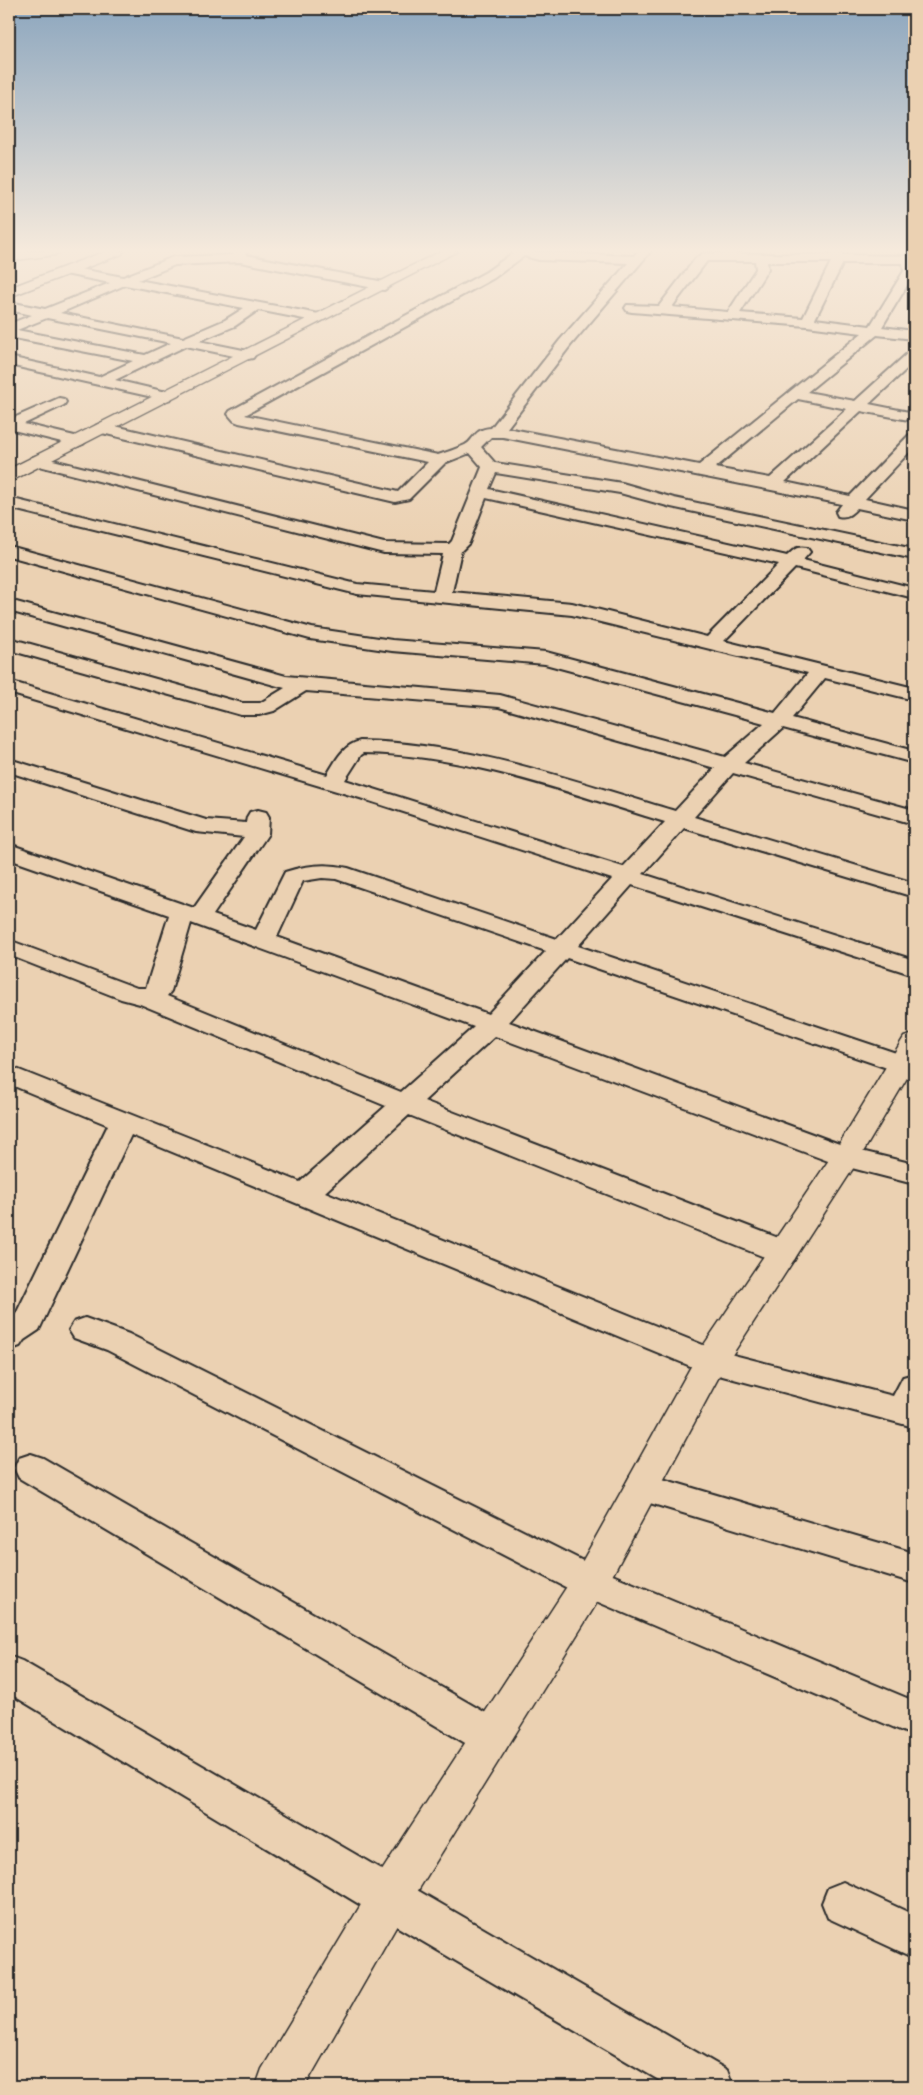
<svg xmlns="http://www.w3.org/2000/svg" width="923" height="2095" viewBox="0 0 923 2095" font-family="'Balsamiq Sans',sans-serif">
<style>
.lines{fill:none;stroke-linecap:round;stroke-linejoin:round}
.minor-casing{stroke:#2b2b2b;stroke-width:4}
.tertiary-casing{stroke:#2b2b2b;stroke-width:3}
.minor{fill:#ebd1b2;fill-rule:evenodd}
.tertiary{fill:#ebd1b2;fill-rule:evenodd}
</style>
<rect width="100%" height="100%" fill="#ebd1b2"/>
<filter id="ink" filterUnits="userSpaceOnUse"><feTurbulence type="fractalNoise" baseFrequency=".02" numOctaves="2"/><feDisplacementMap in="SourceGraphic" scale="10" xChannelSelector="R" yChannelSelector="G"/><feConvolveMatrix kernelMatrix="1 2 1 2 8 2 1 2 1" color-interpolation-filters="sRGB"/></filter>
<g filter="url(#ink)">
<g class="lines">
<defs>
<g id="minor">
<path d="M233,251H245L246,255L384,282L390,286L384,290L240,262L175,265L138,280L319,314L326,318L319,322L258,310L235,326L199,341L253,352L255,355L253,358L248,359L186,346L115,380L171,393L173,396L171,399L166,400L9,365V357L99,377L133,361L9,337V324L32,315L9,310V302L45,309L110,283L65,274L63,271L65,268L69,267L123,277L173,257L233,255ZM125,285L244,308L225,320L183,338L60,313ZM47,318L171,343L145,355L17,330Z"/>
<path d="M511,251L634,256L638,251H651L570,346L507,428L699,465L862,333L807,326L632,312L627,311L625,308L627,305L659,306L696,258L704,253L831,255L828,251H840L843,255L914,256V274L882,327L914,331V339L877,335L807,392L855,401L909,352L914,351V362L869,404L914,413V421L861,411L785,482L850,496L909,435L914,433V447L865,499L914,510V520L857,508C851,514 848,518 838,516L836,512L842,504L503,437H491L481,447L495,463L622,483L674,498L914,549V559L671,507L620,493L496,473L489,489L787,556C794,549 797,546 807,548L810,552L803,560L914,588V598L795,568L724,641L914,688V700L825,678L792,718L914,751V763L783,728L744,763L914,810V824L733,773L694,817L914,883V897L684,828L643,874L914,960V975L632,885L578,946L911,1058L914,1062L911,1070L902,1072L893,1070L567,958L509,1022L853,1149L914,1164V1184L836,1164L495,1036L424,1101L794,1244L798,1252L794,1260L783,1263L772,1260L409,1115L325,1192L718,1351L893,1396L903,1377L914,1374V1427L700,1370L131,1135L39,1330L24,1340L20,1346L9,1350V1319L16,1314L108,1125L9,1084V1066L300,1182L386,1106L140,1004L121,999L9,955V940L137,988H146L169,915L9,859V844L194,908L244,837L196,832L9,772V759L206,820L246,823L247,817L250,812L258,810L266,812L269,817L268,834L213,915L256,930L285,872C306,865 326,863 348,868L557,939L612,879L360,798L9,693V681L327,775C336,760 343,745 360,741C469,743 571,780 675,811L715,768L499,707L306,691L274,711L259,715H241L9,650V638L242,703H260L285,688L9,611V600L286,676L500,695L725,757L764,723L545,664L392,651L310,639L9,556V546L312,628L392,640L546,652L775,713L808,673L572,615L357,594L9,508V498L357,584L434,591L443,554L384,553L31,464L29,461L31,458L37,456L384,543L449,544L452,541L482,467L470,453L445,463L409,499L395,502L102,433L97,431L94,428L97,425L102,423L398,492L428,462L239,423L234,421L228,414L230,411L486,272L513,253ZM524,256L539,260L628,263L560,340L491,428C473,429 475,440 465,445C456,449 447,452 438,455L245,415L494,278ZM707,261H755L756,269L728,312L672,307ZM767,262H831L803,318L740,313L768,269ZM843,263H903L904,271L870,326L815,319ZM798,399L847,409L770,478L715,468ZM486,498L779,564L707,637L572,603L452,592L461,551L469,543ZM364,753C468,755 566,792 665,822L623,867L345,780L361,755ZM322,878L336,879L546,951L488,1014L277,937L303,881ZM191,923L474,1027L401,1092L167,996L171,991Z"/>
<path d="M59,398L64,399L66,402L64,405L24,424L83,438L86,441L83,444L78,446L9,429V420Z"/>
<path d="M85,1318L129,1334L603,1571L914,1701V1736L577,1593L107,1350L74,1338L69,1330L74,1322Z"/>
<path d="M31,1454L43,1458L505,1724L510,1737L505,1750L491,1755L477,1750L19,1478L14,1468L19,1458Z"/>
<path d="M642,1473L914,1553V1583L630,1497L625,1487L630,1477Z"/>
<path d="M9,1656L22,1661L727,2070L733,2086H669L374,1913L9,1693Z"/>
<path d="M843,1882L914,1915V1958L828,1918L822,1903L828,1888Z"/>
</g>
<g id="tertiary">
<path d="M23,251H61L55,255L9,261V253Z"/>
<path d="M106,251H124L122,254L9,297V288Z"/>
<path d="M441,251H458L15,479L9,480V469Z"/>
<path d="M914,1034V1066L856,1164L723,1369L603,1593L404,1913L305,2086H256L262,2069L374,1883L577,1571L699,1352L835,1151L904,1037Z"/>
</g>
</defs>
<!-- minor casing -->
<use href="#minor" class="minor-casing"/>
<!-- tertiary casing -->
<use href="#tertiary" class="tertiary-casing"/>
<!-- minor -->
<use href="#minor" class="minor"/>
<!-- tertiary -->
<use href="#tertiary" class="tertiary"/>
</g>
</g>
<!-- sky -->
<linearGradient id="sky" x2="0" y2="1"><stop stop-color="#8ca6be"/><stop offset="0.46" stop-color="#f6eadc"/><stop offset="1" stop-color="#f6eadc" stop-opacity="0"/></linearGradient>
<rect width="923" height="545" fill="url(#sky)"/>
<!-- margin -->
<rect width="923" height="2095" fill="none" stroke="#ebd1b2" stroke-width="30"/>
<rect x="15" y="15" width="893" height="2065" fill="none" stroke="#2b2b2b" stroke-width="2" filter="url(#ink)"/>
</svg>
